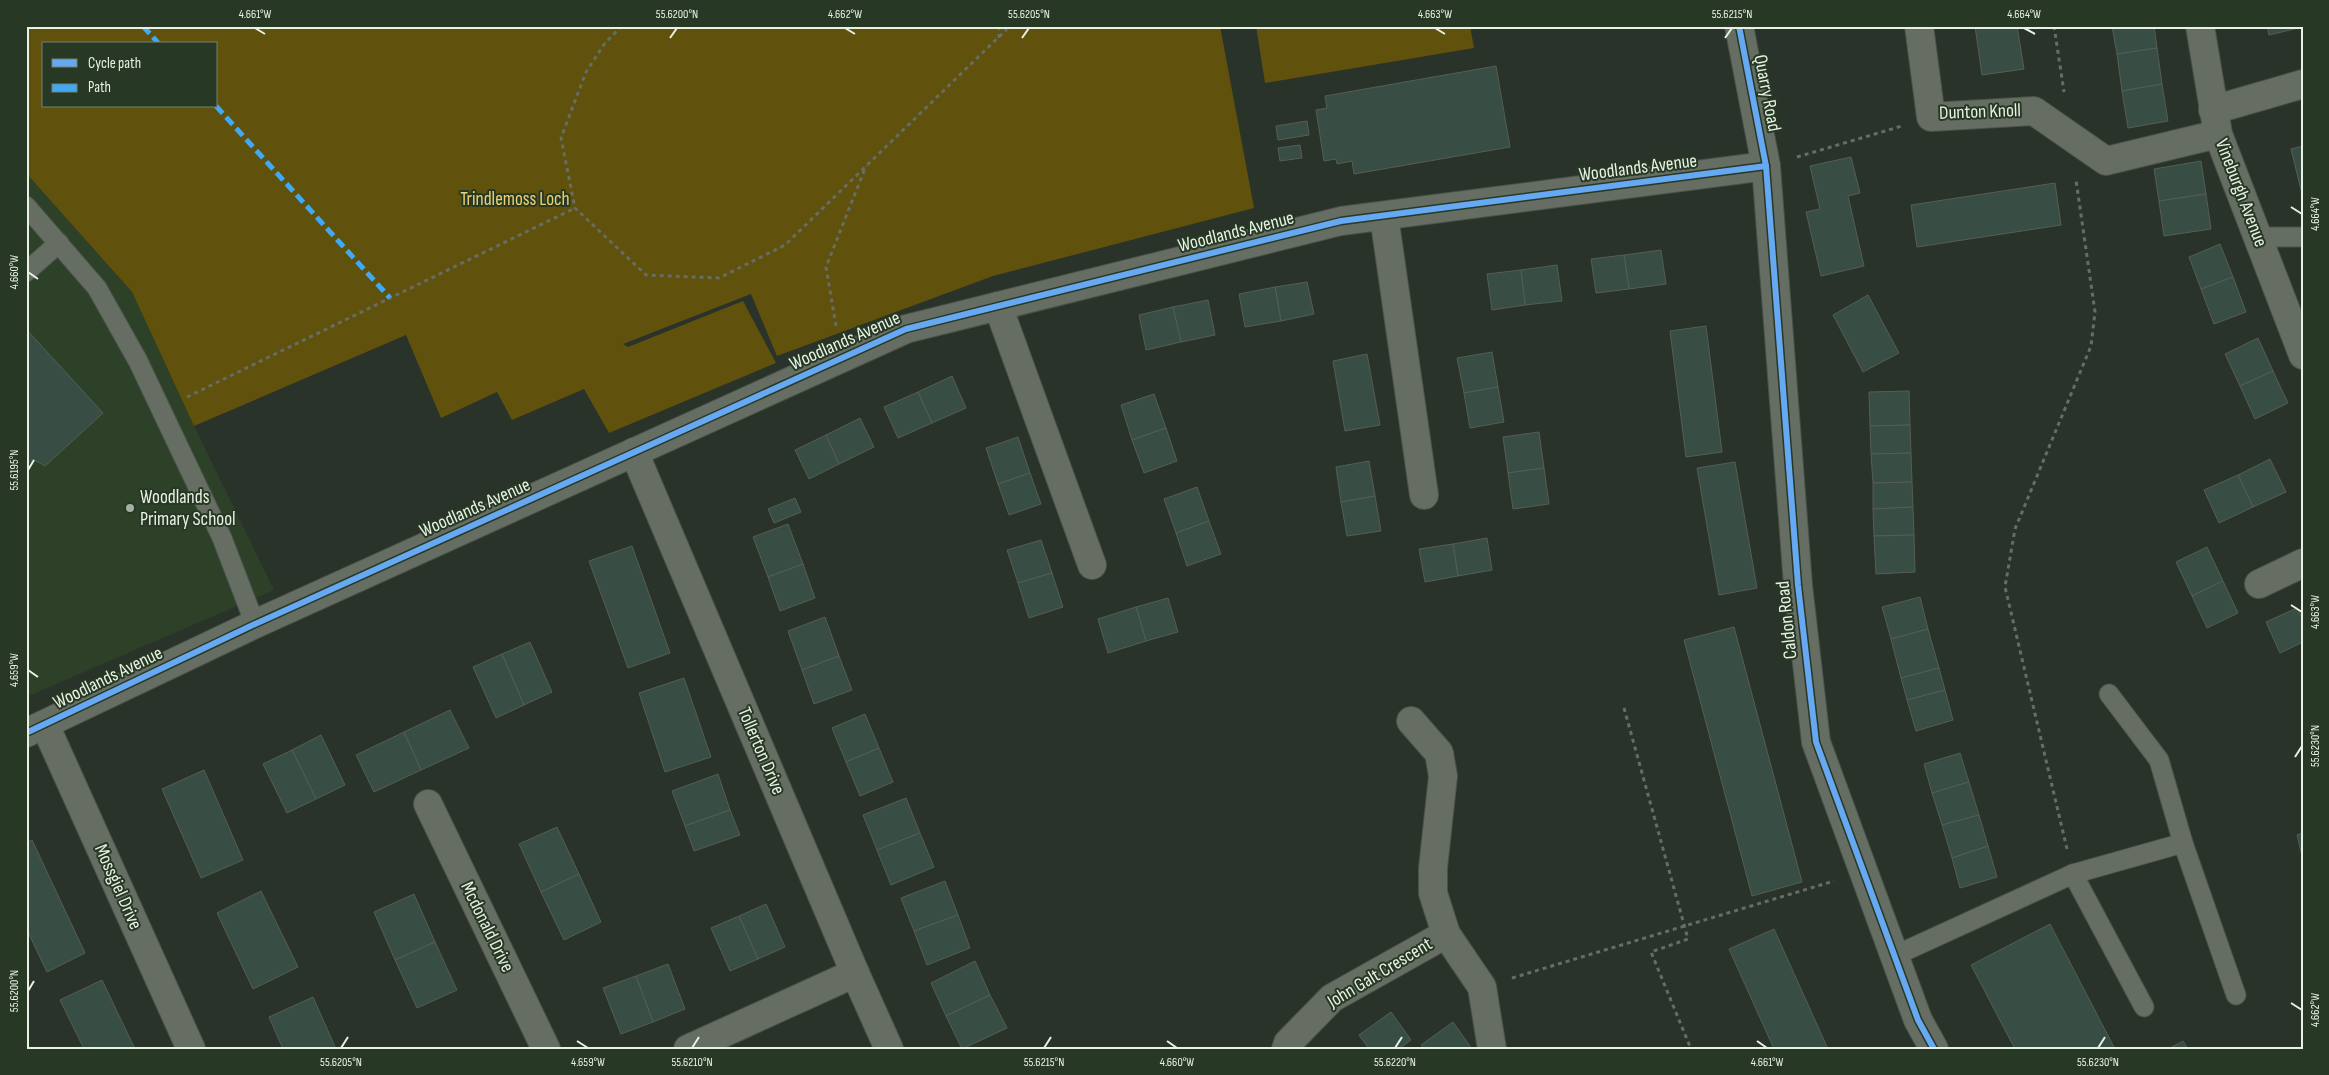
<svg xmlns="http://www.w3.org/2000/svg" width="2329" height="1075" viewBox="0 0 2329 1075" font-family="'Sofia Sans Condensed',sans-serif">
<style>
.built{fill:#2d4129}
.green{fill:#60510c;fill-rule:evenodd}
.building{fill:#384d43;stroke:#545e56}
.lines{fill:none;stroke-linecap:round;stroke-linejoin:round}
.lane-casing{stroke:#495248;stroke-width:21}
.street-casing{stroke:#495248;stroke-width:30}
.path{stroke:#666d65;stroke-width:3;stroke-dasharray:4 4;stroke-linecap:butt}
.lane{stroke:#666e64;stroke-width:19}
.street{stroke:#666e64;stroke-width:28}
.quiet{stroke:#3fa9f5;stroke-width:5;stroke-dasharray:10 5;stroke-linecap:butt}
.cycleway-casing{stroke:#273824;stroke-width:9}
.cycleway{stroke:#66a8f1;stroke-width:6}
.ticks{fill:none;stroke:#e7f2e5;stroke-width:2}
.poi-dot{fill:#a5afa3;stroke:#273824;stroke-width:2}
.labels{text-anchor:middle;dominant-baseline:central;stroke-width:4;stroke-linejoin:round;paint-order:stroke}
.street-label{font-size:19px;fill:#e7f2e5;stroke:#273824}
.park-label{font-size:19px;fill:#efd372;stroke:#273824}
.poi-label{font-size:19px;fill:#e7f2e5;stroke:#273824;text-anchor:start}
.neatline{fill:none;stroke:#e7f2e5;stroke-width:2}
.ticks-label{font-size:12px;text-anchor:middle;fill:#e7f2e5}
</style>
<rect width="100%" height="100%" fill="#2a3329"/>
<!-- built -->
<path class="built" d="M26,173L132,292L194,426L274,590L26,697Z"/>
<!-- green -->
<g class="green">
<path d="M26,26H1220L1254,208L993,276L777,356L751,294L623,344L628,347L743,301L776,363L609,433L584,389L512,420L497,392L441,418L406,335L194,426L132,292L26,173ZM44,44H216V106H44Z"/>
<path d="M1256,26H1470L1474,48L1265,83Z"/>
</g>
<!-- building -->
<g class="building">
<path d="M1975,26H2017L2024,69L1982,75Z"/>
<path d="M2112,26H2154L2157,48L2117,54Z"/>
<path d="M2267,26H2303V27L2269,35Z"/>
<path d="M2157,48L2162,84L2122,91L2117,54Z"/>
<path d="M1496,66L1510,147L1354,174L1352,161L1337,164L1336,159L1324,161L1316,110L1327,108L1325,96Z"/>
<path d="M2162,84L2168,121L2128,128L2122,91Z"/>
<path d="M1307,121L1309,135L1278,140L1276,126Z"/>
<path d="M1300,145L1302,158L1280,161L1278,148Z"/>
<path d="M2303,146V198L2291,149Z"/>
<path d="M1851,157L1860,193L1848,196L1864,266L1821,276L1806,212L1820,209L1810,166Z"/>
<path d="M2201,161L2206,194L2159,201L2154,169Z"/>
<path d="M2055,183L2061,225L1917,247L1911,205Z"/>
<path d="M2206,194L2211,229L2164,236L2159,201Z"/>
<path d="M2220,244L2233,277L2201,289L2189,257Z"/>
<path d="M1661,250L1666,284L1629,289L1624,255Z"/>
<path d="M1624,255L1629,289L1596,293L1591,259Z"/>
<path d="M1557,265L1562,301L1525,305L1521,270Z"/>
<path d="M1521,270L1525,305L1492,310L1487,274Z"/>
<path d="M2233,277L2246,312L2214,324L2201,289Z"/>
<path d="M1307,282L1314,314L1281,321L1275,287Z"/>
<path d="M1275,287L1281,321L1245,327L1239,294Z"/>
<path d="M1868,295L1899,353L1863,372L1833,315Z"/>
<path d="M1208,300L1215,335L1181,342L1173,307Z"/>
<path d="M1173,307L1181,342L1146,350L1139,315Z"/>
<path d="M1706,326L1722,452L1686,457L1670,331Z"/>
<path d="M26,329L103,413L45,466L33,459L26,465Z"/>
<path d="M2258,338L2273,371L2240,386L2225,354Z"/>
<path d="M1492,352L1498,387L1464,393L1457,358Z"/>
<path d="M1367,354L1380,425L1345,431L1333,361Z"/>
<path d="M2273,371L2288,403L2255,419L2240,386Z"/>
<path d="M952,376L966,408L932,423L918,392Z"/>
<path d="M1498,387L1504,422L1470,428L1464,393Z"/>
<path d="M1909,391L1910,425L1870,426L1869,392Z"/>
<path d="M918,392L932,423L898,438L884,407Z"/>
<path d="M1154,394L1166,428L1132,440L1121,405Z"/>
<path d="M860,418L874,447L839,464L826,435Z"/>
<path d="M1910,425L1911,453L1871,454L1870,426Z"/>
<path d="M1166,428L1177,461L1144,473L1132,440Z"/>
<path d="M1539,432L1544,468L1508,473L1503,437Z"/>
<path d="M826,435L839,464L809,479L795,450Z"/>
<path d="M1018,437L1030,473L998,484L986,448Z"/>
<path d="M1911,453L1912,482L1873,483L1871,454Z"/>
<path d="M2270,459L2286,492L2253,507L2238,475Z"/>
<path d="M1369,461L1375,496L1341,502L1336,467Z"/>
<path d="M1735,462L1757,588L1719,595L1697,468Z"/>
<path d="M1544,468L1549,504L1513,509L1508,473Z"/>
<path d="M1030,473L1041,504L1009,515L998,484Z"/>
<path d="M2238,475L2253,507L2219,523L2204,490Z"/>
<path d="M1912,482L1913,507L1873,509V483Z"/>
<path d="M1197,487L1209,521L1176,533L1164,499Z"/>
<path d="M1375,496L1381,531L1347,536L1341,502Z"/>
<path d="M795,498L801,512L774,523L768,509Z"/>
<path d="M1913,507L1914,535L1874,536L1873,509Z"/>
<path d="M1209,521L1221,554L1187,566L1176,533Z"/>
<path d="M788,524L803,564L768,577L753,537Z"/>
<path d="M1914,535L1915,572L1876,574L1874,536Z"/>
<path d="M1487,538L1492,570L1458,576L1453,544Z"/>
<path d="M1041,540L1052,573L1018,583L1007,550Z"/>
<path d="M1453,544L1458,576L1425,582L1419,549Z"/>
<path d="M632,546L670,653L628,668L589,561Z"/>
<path d="M2207,547L2223,581L2192,596L2176,562Z"/>
<path d="M803,564L815,598L780,611L768,577Z"/>
<path d="M1052,573L1063,607L1029,618L1018,583Z"/>
<path d="M2223,581L2238,613L2207,628L2192,596Z"/>
<path d="M1920,597L1928,629L1891,639L1882,607Z"/>
<path d="M1168,598L1178,632L1146,641L1136,607Z"/>
<path d="M1136,607L1146,641L1108,653L1098,619Z"/>
<path d="M2297,608L2303,620V642L2280,653L2266,622Z"/>
<path d="M825,617L839,656L802,670L788,631Z"/>
<path d="M1734,627L1802,882L1752,896L1684,640Z"/>
<path d="M1928,629L1939,668L1901,678L1891,639Z"/>
<path d="M530,642L552,692L524,705L502,654Z"/>
<path d="M502,654L524,705L496,718L473,667Z"/>
<path d="M839,656L852,690L814,704L802,670Z"/>
<path d="M1939,668L1945,690L1907,700L1901,678Z"/>
<path d="M684,678L711,757L665,772L639,693Z"/>
<path d="M1945,690L1953,720L1916,731L1907,700Z"/>
<path d="M450,710L469,748L421,770L404,732Z"/>
<path d="M865,714L879,748L846,762L832,728Z"/>
<path d="M404,732L421,770L374,792L356,755Z"/>
<path d="M321,735L345,785L316,799L292,750Z"/>
<path d="M879,748L893,782L860,796L846,762Z"/>
<path d="M292,750L316,799L287,813L263,764Z"/>
<path d="M1960,753L1969,782L1932,793L1924,764Z"/>
<path d="M204,770L243,860L201,878L162,789Z"/>
<path d="M718,774L730,810L685,826L672,791Z"/>
<path d="M1969,782L1979,815L1942,825L1932,793Z"/>
<path d="M906,798L920,833L877,850L863,815Z"/>
<path d="M730,810L740,835L694,851L685,826Z"/>
<path d="M1979,815L1988,846L1952,858L1942,825Z"/>
<path d="M557,827L579,874L541,892L519,844Z"/>
<path d="M920,833L934,867L891,885L877,850Z"/>
<path d="M2303,833V860L2297,835Z"/>
<path d="M32,840L85,953L47,972L26,928V843Z"/>
<path d="M1988,846L1997,877L1960,888L1952,858Z"/>
<path d="M579,874L601,922L564,940L541,892Z"/>
<path d="M945,881L958,915L914,931L901,898Z"/>
<path d="M261,891L298,967L253,989L217,913Z"/>
<path d="M414,894L435,942L395,960L374,912Z"/>
<path d="M766,904L785,947L758,959L739,916Z"/>
<path d="M958,915L970,948L927,965L914,931Z"/>
<path d="M739,916L758,959L730,971L711,928Z"/>
<path d="M2050,924L2115,1049H2015L1971,965Z"/>
<path d="M1774,929L1828,1049H1774L1729,949Z"/>
<path d="M435,942L457,990L417,1008L395,960Z"/>
<path d="M975,961L990,995L946,1016L931,983Z"/>
<path d="M668,964L685,1009L653,1022L636,976Z"/>
<path d="M636,976L653,1022L621,1034L603,988Z"/>
<path d="M102,980L135,1049H84L60,1000Z"/>
<path d="M990,995L1007,1028L962,1049L946,1016Z"/>
<path d="M313,997L336,1049H283L269,1017Z"/>
<path d="M1391,1012L1411,1040L1399,1049H1369L1359,1035Z"/>
<path d="M1453,1022L1472,1049H1424L1421,1045Z"/>
<path d="M2183,1041L2188,1049H2168Z"/>
</g>
<g class="lines">
<defs>
<g id="lane">
<path d="M26,206L97,288L138,361L222,538L255,624"/>
<path d="M2258,237H2303"/>
<path d="M26,272L59,243"/>
<path d="M2109,694L2159,760L2183,843L2236,995"/>
<path d="M2073,874L2144,1007"/>
<path d="M1894,956L2073,874L2183,843"/>
</g>
<g id="street">
<path d="M1739,26L1766,166L1798,585L1816,742L1918,1020L1934,1049"/>
<path d="M1919,26L1931,117L2034,111L2106,161L2218,134"/>
<path d="M2200,26L2218,134L2303,355"/>
<path d="M2213,110L2303,84"/>
<path d="M1384,216L1424,495"/>
<path d="M998,306L1092,565"/>
<path d="M634,452L855,973L889,1049"/>
<path d="M2259,584L2303,563"/>
<path d="M45,725L191,1049"/>
<path d="M26,733L255,624L906,329L1341,221L1766,166"/>
<path d="M428,804L546,1049"/>
<path d="M1446,934L1482,987L1492,1049"/>
<path d="M688,1049L855,973"/>
<path d="M1286,1049L1288,1043L1332,998L1446,934L1433,893V868L1443,776L1439,753L1411,721"/>
</g>
</defs>
<!-- lane casing -->
<use href="#lane" class="lane-casing"/>
<!-- street casing -->
<use href="#street" class="street-casing"/>
<!-- path -->
<g class="path">
<path d="M622,26L605,43L586,72L561,138L575,208L646,275L719,278L785,245L1010,26"/>
<path d="M2054,26L2064,92"/>
<path d="M999,38V26"/>
<path d="M1797,157L1902,126"/>
<path d="M836,326L826,267L866,166"/>
<path d="M187,397L575,208"/>
<path d="M1624,708L1688,939L1651,952L1691,1049"/>
<path d="M2067,849L2005,587L2015,529L2091,346L2095,312L2076,180"/>
<path d="M1512,978L1834,881"/>
</g>
<!-- lane -->
<use href="#lane" class="lane"/>
<!-- street -->
<use href="#street" class="street"/>
<!-- quiet -->
<g class="quiet">
<path d="M143,26L159,44"/>
<path d="M216,106L390,298"/>
</g>
<defs>
<g id="cycleway">
<path d="M1739,26L1766,166L1798,585L1816,742L1918,1020L1934,1049"/>
<path d="M26,733L255,624L906,329L1341,221L1766,166"/>
</g>
</defs>
<!-- cycleway casing -->
<use href="#cycleway" class="cycleway-casing"/>
<!-- cycleway -->
<use href="#cycleway" class="cycleway"/>
</g>
<!-- ticks -->
<path class="ticks" d="M255,28L265,34M845,28L855,34M1435,28L1445,34M2024,28L2035,34M670,38L677,28M1022,38L1029,28M1725,38L1732,28M2291,207L2302,214M28,272L38,279M28,470L34,460M2291,605L2302,612M28,670L38,677M2295,757L2302,746M28,991L34,981M2291,1003L2302,1010M577,1041L588,1048M1167,1041L1177,1048M1757,1041L1767,1048M341,1048L348,1037M692,1048L699,1037M1044,1048L1051,1037M1395,1048L1402,1037M2098,1048L2105,1037"/>
<!-- markers -->
<circle class="poi-dot" cx="130" cy="508" r="5"/>
<g class="labels">
<!-- street labels -->
<g class="street-label">
<text transform="translate(1767 93) rotate(79)">Quarry Road</text>
<text transform="translate(1980 112) rotate(-2)">Dunton Knoll</text>
<text transform="translate(1638 168) rotate(-7)">Woodlands Avenue</text>
<text transform="translate(2241 193) rotate(69)">Vineburgh Avenue</text>
<text transform="translate(1236 232) rotate(-14)">Woodlands Avenue</text>
<text transform="translate(845 341) rotate(-24)">Woodlands Avenue</text>
<text transform="translate(475 508) rotate(-24)">Woodlands Avenue</text>
<text transform="translate(1787 620) rotate(-96)">Caldon Road</text>
<text transform="translate(108 678) rotate(-26)">Woodlands Avenue</text>
<text transform="translate(761 751) rotate(67)">Tollerton Drive</text>
<text transform="translate(118 887) rotate(66)">Mossgiel Drive</text>
<text transform="translate(487 927) rotate(64)">Mcdonald Drive</text>
<text transform="translate(1380 973) rotate(-31)">John Galt Crescent</text>
</g>
<!-- park labels -->
<g class="park-label">
<text x="515" y="199">Trindlemoss Loch</text>
</g>
<!-- poi labels -->
<g class="poi-label">
<text x="140" y="497">Woodlands<tspan x="140" dy="22">Primary School</tspan></text>
</g>
</g>
<!-- border -->
<rect width="2329" height="1075" fill="none" stroke="#273824" stroke-width="55"/>
<!-- legend -->
<rect x="42" y="42" width="175" height="65" fill="#273824" stroke="#748271"/>
<rect x="52" y="59" width="25" height="8" fill="#66a8f1" stroke="#748271"/>
<text x="88" y="68" font-size="15" fill="#e7f2e5">Cycle path</text>
<rect x="52" y="84" width="25" height="8" fill="#3fa9f5" stroke="#748271"/>
<text x="88" y="92" font-size="15" fill="#e7f2e5">Path</text>
<rect x="28" y="28" width="2274" height="1020" class="neatline"/>
<g class="ticks-label">
<text x="255" y="18">4.661°W</text>
<text x="677" y="18">55.6200°N</text>
<text x="845" y="18">4.662°W</text>
<text x="1029" y="18">55.6205°N</text>
<text x="1435" y="18">4.663°W</text>
<text x="1732" y="18">55.6215°N</text>
<text x="2024" y="18">4.664°W</text>
<text transform="translate(2315 214) rotate(-90)" y="4">4.664°W</text>
<text transform="translate(14 272) rotate(-90)" y="4">4.660°W</text>
<text transform="translate(14 470) rotate(-90)" y="4">55.6195°N</text>
<text transform="translate(2315 612) rotate(-90)" y="4">4.663°W</text>
<text transform="translate(14 670) rotate(-90)" y="4">4.659°W</text>
<text transform="translate(2315 746) rotate(-90)" y="4">55.6230°N</text>
<text transform="translate(14 991) rotate(-90)" y="4">55.6200°N</text>
<text transform="translate(2315 1010) rotate(-90)" y="4">4.662°W</text>
<text x="341" y="1066">55.6205°N</text>
<text x="588" y="1066">4.659°W</text>
<text x="692" y="1066">55.6210°N</text>
<text x="1044" y="1066">55.6215°N</text>
<text x="1177" y="1066">4.660°W</text>
<text x="1395" y="1066">55.6220°N</text>
<text x="1767" y="1066">4.661°W</text>
<text x="2098" y="1066">55.6230°N</text>
</g>
</svg>
